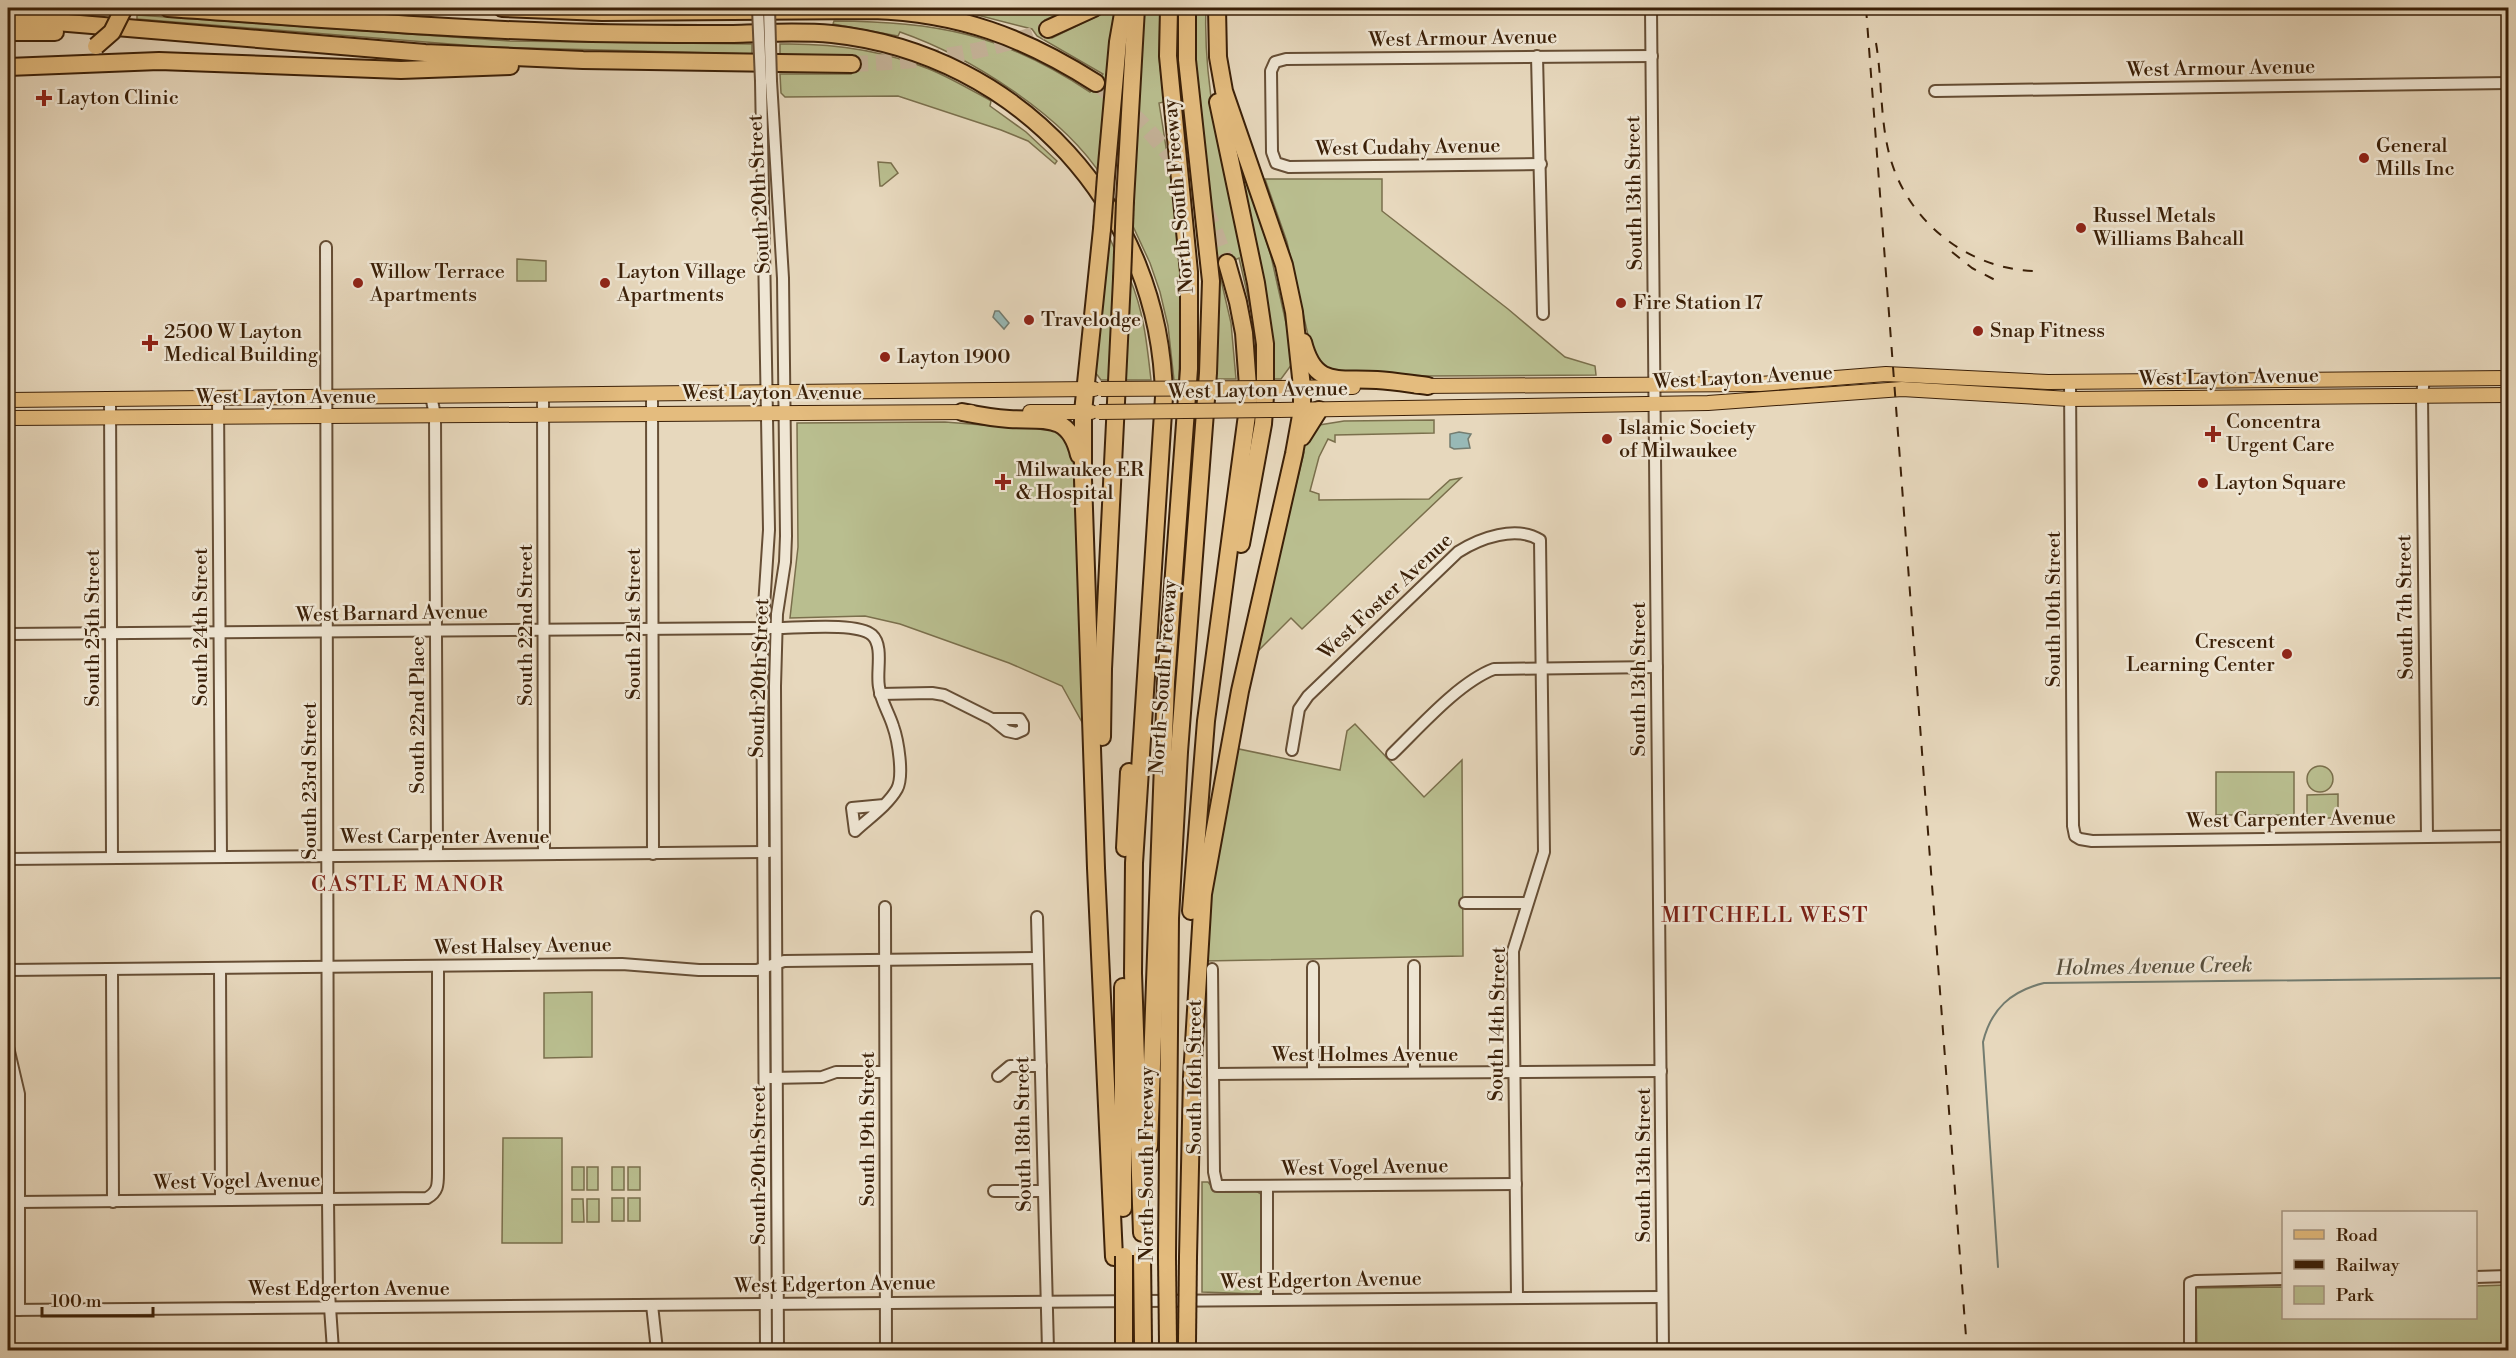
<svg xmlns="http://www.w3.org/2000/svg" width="2516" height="1358" viewBox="0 0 2516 1358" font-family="'Libre Bodoni',serif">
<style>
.green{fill:#b9be8f;stroke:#7a6f4c;stroke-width:1.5}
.water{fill:#98b9b6;stroke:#737c70;stroke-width:1.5}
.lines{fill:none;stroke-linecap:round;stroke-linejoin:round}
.stream{stroke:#737c70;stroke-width:2}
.highway-tunnel{stroke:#c5b399;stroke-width:16;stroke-dasharray:16 8;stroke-linecap:butt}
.minor-casing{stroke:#664e35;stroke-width:14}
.major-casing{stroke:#3b2008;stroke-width:16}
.highway-casing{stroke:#3b2008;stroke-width:20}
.minor{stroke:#efe6d4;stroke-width:10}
.major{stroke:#e4bc7e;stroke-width:14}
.highway{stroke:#e4bc7e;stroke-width:16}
.rail{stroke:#3b2008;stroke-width:2;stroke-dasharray:10 10;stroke-linecap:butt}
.minor-bridge-casing{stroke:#664e35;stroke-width:14;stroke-linecap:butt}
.major-bridge-casing{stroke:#3b2008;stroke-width:16;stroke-linecap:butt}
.highway-bridge-casing{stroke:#3b2008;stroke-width:20;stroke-linecap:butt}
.minor-bridge{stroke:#efe6d4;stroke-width:10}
.major-bridge{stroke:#e4bc7e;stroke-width:14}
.highway-bridge{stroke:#e4bc7e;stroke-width:16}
.poi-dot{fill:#8f2418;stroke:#efe6d4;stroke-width:2}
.labels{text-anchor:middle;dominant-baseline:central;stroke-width:5;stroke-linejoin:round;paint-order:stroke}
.street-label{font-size:20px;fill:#3b2008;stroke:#efe6d4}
.poi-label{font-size:20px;fill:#3b2008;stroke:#efe6d4;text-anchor:start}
.water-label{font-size:21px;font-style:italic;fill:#574e3c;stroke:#efe6d4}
.quarter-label{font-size:22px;letter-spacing:1.5px;fill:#7a1f14;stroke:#efe6d4}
</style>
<rect width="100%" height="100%" fill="#e7d8bd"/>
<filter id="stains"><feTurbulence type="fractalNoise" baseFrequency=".00333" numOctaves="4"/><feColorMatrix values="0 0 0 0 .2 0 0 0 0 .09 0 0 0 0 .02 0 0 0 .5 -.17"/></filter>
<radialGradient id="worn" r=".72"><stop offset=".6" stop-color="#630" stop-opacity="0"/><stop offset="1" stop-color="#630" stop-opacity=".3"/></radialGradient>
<!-- green -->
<g class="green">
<path d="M950,8H1072L1045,20L1052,38L1110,10L1109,8H1119L1103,178C1063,115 969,56 900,32L898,36L833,24L834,21C939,22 1000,33 1090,92L1103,74L1037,36L1032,29Z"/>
<path d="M1142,8H1160L1159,57L1164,102L1159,103C1167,152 1175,201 1179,250C1182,293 1180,337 1179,380H1174L1168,326L1160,292L1150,263L1132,224Z"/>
<path d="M1195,8H1206C1202,104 1234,207 1254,302V323L1239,258L1218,267L1231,323L1236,379H1215L1195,57Z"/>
<path d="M137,15L510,41L752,44V54L488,47L137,19Z"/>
<path d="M780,44C830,43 882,50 929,69C951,78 971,90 991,101L990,106L1026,132L1057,161L1055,164L1028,141L1001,130L898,96L785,97L781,93L780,74H851L852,55H783L780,54Z"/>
<path d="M1228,118L1271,256L1292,350V364L1281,379H1272Z"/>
<path d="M878,162L891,163L898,173L882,186H880Z"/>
<path d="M1265,179H1382V211L1508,309L1565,357L1595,366L1596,375L1425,376L1375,372L1326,373L1312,353L1287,242Z"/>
<path d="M1108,234L1115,250L1110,380H1101L1095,372Z"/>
<path d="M517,259L546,261V281H517Z"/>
<path d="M1130,279C1144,312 1147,345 1151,380H1123Z"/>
<path d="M1434,420V433L1335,435V442L1328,439L1319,457L1310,491L1319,494V500L1429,499L1450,480L1461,478L1302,629L1291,618L1255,654L1304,452L1302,448L1313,426L1344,421Z"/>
<path d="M945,422L1008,427H1059L1073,456L1082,660V722L1062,686L1009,663L900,624L865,616L790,618L798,547L797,423Z"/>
<path d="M1355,724L1424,797L1462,760L1463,956L1204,961L1205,930L1234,748L1340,770L1347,731Z"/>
<circle cx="2320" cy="779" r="13"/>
<rect x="2216" y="772" width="78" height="43"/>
<path d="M2338,794V818H2307V795Z"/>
<path d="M592,992V1057L544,1058V993Z"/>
<path d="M503,1138H562V1243H502Z"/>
<rect x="572" y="1167" width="12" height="23"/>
<rect x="587" y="1167" width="11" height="23"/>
<rect x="612" y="1167" width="12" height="23"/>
<rect x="628" y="1167" width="12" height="23"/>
<path d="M1202,1182H1208C1218,1197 1240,1191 1256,1191L1261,1194L1263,1290L1259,1294L1202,1292Z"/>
<rect x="612" y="1198" width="12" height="23"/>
<rect x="628" y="1198" width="12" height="23"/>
<path d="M572,1199H583L584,1222H572Z"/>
<rect x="587" y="1199" width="12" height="23"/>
<path d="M2508,1285V1350H2197L2196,1288L2283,1287L2284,1318H2476V1286Z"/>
</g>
<!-- water -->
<g class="water">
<path d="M995,311H999L1009,323L1004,329L993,317Z"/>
<path d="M1459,432L1471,434L1468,439L1470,448L1454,449L1450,447V434Z"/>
</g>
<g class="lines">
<!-- stream -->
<g class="stream">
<path d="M2496,8L2508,15"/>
<path d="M1998,1267L1983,1042C1991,1009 2011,991 2044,983L2508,978"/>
</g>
<!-- highway-tunnel -->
<g class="highway-tunnel">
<path d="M852,64C922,61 982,55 1048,29"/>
<path d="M1096,83C1141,117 1180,162 1206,212C1215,228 1220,246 1227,263"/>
</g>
<defs>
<g id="minor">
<path d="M1651,8L1663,1350"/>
<path d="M1537,56L1543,314"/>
<path d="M761,81L769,530L762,637L766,1350"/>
<path d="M771,81L783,278L786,536L785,562L777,614L775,686L778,1350"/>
<path d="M1935,91L2508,83"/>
<path d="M1541,164L1289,167L1276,163L1272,152L1271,71L1275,62L1286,59L1652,56"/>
<path d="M326,247L328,1199L329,1293L333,1350"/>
<path d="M2424,378L2422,396L2427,837"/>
<path d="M2070,382L2073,826L2075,836L2080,839L2092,841L2508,836"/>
<path d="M543,395L544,854"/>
<path d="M652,395L653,854"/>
<path d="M431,396L435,415L437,855"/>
<path d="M218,398L221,857"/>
<path d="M110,399L112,858"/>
<path d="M8,634L777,628C797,628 858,622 872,635C884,646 876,672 879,687C881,701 889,713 893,726C898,740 904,776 897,789C888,805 869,818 855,831L852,808L884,805"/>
<path d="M880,694L932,693L944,695L992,719L1007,731L1016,733L1023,730V724L1020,719H992"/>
<path d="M1292,750L1299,709L1308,696L1458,552C1480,538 1516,525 1540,540L1544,852L1513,951L1517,1296"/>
<path d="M1392,754C1419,728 1459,682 1494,669L1657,667"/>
<path d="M8,859L769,852"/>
<path d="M1465,903H1527"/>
<path d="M885,907L886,1350"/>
<path d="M1037,917L1048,1350"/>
<path d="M1414,966V1072"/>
<path d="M1313,967V1073"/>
<path d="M220,968L221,1199"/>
<path d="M112,969L113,1202"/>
<path d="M1212,969L1214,1172L1217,1186L1516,1184"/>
<path d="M8,970L622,964L699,970H757L784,961L1037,958"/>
<path d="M8,1047L19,1094V1310"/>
<path d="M1213,1074L1661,1071"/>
<path d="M998,1076L1010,1066H1041"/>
<path d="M770,1078L822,1077L836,1072H885"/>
<path d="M994,1191H1043"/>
<path d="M18,1202L427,1198C438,1192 438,1185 438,1173V966"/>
<path d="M2476,1277L2508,1276"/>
<path d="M1267,1299V1187"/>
<path d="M652,1305L657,1350"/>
<path d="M8,1310L1662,1297"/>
<path d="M2190,1350V1283L2196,1281L2284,1279"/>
</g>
<g id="major">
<path d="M1417,386L1760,384L1886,374L2048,382L2508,378"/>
<path d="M1280,388L1353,387"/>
<path d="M8,400L1094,389"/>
<path d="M1279,410L1708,403L1902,389L2070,399L2508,395"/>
<path d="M1030,412H1091"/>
<path d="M8,418L971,412"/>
</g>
<g id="highway">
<path d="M168,8C299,17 429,28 560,32C617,34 673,34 730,34C764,33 799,31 832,34C1020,54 1161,210 1164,397L1134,863L1133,973L1142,1233"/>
<path d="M502,8L602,12L873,10C959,13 1024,37 1096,83"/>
<path d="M8,18L425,53L583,60L852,64"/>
<path d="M1048,29L1094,8"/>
<path d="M8,32H55"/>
<path d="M8,67L159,61L401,70L510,66"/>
<path d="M1218,102L1256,283L1265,344V396L1263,424L1241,544"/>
<path d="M1106,176L1118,42L1124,8"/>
<path d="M1125,201L1136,8"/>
<path d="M1102,229L1083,412V479L1096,868L1114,1257"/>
<path d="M1303,342C1315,389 1339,377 1377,380C1394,381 1411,384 1428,386"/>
<path d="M962,412C977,415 993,418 1009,419C1043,421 1069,412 1079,455"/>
<path d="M1302,437L1319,410"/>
<path d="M1102,737L1103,669L1122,279"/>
<path d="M1125,848L1129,772"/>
<path d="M1191,911L1206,721L1249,400L1244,333L1238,302L1227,263"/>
<path d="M1149,1146L1166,682L1189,369V272L1168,56L1169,8"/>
<path d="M1123,1208V987"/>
<path d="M1167,1257L1170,918L1179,752L1208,373L1211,281L1187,60V8"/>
<path d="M1188,1257L1192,1077L1203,894L1240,691L1294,454L1302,410V387L1294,312L1284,265L1224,91L1218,57L1217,8"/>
</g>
</defs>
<!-- minor casing -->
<use href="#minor" class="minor-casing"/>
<!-- major casing -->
<use href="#major" class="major-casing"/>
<!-- highway casing -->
<use href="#highway" class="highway-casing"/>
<!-- minor -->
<use href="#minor" class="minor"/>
<!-- major -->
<use href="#major" class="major"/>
<!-- highway -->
<use href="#highway" class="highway"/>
<!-- rail -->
<g class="rail">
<path d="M1866,8L1967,1350"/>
<path d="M1876,43C1882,78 1880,114 1888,149C1903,218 1966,270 2036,271"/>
<path d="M1952,252L1972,268L1997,281"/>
</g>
<defs>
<g id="minor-bridge">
<path d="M758,8L761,81"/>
<path d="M769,8L771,81"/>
</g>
<g id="major-bridge">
<path d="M1101,389L1280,388"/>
<path d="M1099,412L1279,410"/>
</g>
<g id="highway-bridge">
<path d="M96,46L112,32L124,8"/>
<path d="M1102,229L1106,176"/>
<path d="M1122,279L1125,201"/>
<path d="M1142,1255L1143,1343"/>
<path d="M1124,1256V1344"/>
<path d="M1167,1257L1168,1343"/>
<path d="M1187,1343L1188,1257"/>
</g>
</defs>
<!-- minor-bridge casing -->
<use href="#minor-bridge" class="minor-bridge-casing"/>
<!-- major-bridge casing -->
<use href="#major-bridge" class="major-bridge-casing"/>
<!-- highway-bridge casing -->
<use href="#highway-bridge" class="highway-bridge-casing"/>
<!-- minor-bridge -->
<use href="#minor-bridge" class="minor-bridge"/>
<!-- major-bridge -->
<use href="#major-bridge" class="major-bridge"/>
<!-- highway-bridge -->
<use href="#highway-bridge" class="highway-bridge"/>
</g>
<!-- markers -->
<g class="poi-dot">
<path d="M41 89h6v6h6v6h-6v6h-6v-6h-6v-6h6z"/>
<circle cx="2364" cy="158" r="6"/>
<circle cx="2081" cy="228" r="6"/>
<circle cx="358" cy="283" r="6"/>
<circle cx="605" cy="283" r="6"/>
<circle cx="1621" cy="303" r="6"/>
<circle cx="1029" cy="320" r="6"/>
<circle cx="1978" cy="331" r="6"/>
<path d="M147 334h6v6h6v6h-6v6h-6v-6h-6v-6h6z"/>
<circle cx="885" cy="357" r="6"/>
<path d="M2210 425h6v6h6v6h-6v6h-6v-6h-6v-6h6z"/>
<circle cx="1607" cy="439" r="6"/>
<path d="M1000 473h6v6h6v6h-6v6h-6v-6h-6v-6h6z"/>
<circle cx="2203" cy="483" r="6"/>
<circle cx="2287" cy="654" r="6"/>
</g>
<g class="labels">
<!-- street labels -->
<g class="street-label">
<text transform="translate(1463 39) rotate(-1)">West Armour Avenue</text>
<text transform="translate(2221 69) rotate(-1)">West Armour Avenue</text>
<text transform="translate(1408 148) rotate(-1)">West Cudahy Avenue</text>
<text transform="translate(1635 193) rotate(-91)">South 13th Street</text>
<text transform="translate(760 194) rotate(-93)">South 20th Street</text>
<text transform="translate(1179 196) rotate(-95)">North-South Freeway</text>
<text transform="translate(1743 378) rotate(-3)">West Layton Avenue</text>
<text transform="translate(2229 378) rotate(-1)">West Layton Avenue</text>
<text transform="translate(1258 391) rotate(-1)">West Layton Avenue</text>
<text x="772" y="393">West Layton Avenue</text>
<text x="286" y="397">West Layton Avenue</text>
<text transform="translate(1386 597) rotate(-43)">West Foster Avenue</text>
<text transform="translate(2406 607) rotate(-91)">South 7th Street</text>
<text transform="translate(2054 609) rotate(-90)">South 10th Street</text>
<text transform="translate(392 614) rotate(-1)">West Barnard Avenue</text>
<text transform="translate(634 624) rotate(-90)">South 21st Street</text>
<text transform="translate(526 625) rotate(-90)">South 22nd Street</text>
<text transform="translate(201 627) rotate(-90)">South 24th Street</text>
<text transform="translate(93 628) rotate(-90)">South 25th Street</text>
<text transform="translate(1164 677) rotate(-86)">North-South Freeway</text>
<text transform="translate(760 678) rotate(-88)">South 20th Street</text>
<text transform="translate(1639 679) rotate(-90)">South 13th Street</text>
<text transform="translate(418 715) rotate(-90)">South 22nd Place</text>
<text transform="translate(310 781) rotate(-90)">South 23rd Street</text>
<text transform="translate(2291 820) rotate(-1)">West Carpenter Avenue</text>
<text x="445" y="837">West Carpenter Avenue</text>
<text transform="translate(523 947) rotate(-1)">West Halsey Avenue</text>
<text transform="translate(1498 1024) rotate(-89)">South 14th Street</text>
<text x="1365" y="1055">West Holmes Avenue</text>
<text transform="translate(1195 1077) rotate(-90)">South 16th Street</text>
<text transform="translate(868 1129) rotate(-90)">South 19th Street</text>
<text transform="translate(1024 1134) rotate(-91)">South 18th Street</text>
<text transform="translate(1147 1164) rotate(-90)">North-South Freeway</text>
<text transform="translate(759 1165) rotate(-90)">South 20th Street</text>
<text transform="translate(1644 1165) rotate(-90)">South 13th Street</text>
<text transform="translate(1365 1168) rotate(-1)">West Vogel Avenue</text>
<text transform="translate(237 1182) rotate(-1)">West Vogel Avenue</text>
<text transform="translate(1321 1281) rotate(-1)">West Edgerton Avenue</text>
<text transform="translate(835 1285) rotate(-1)">West Edgerton Avenue</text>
<text x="349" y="1289">West Edgerton Avenue</text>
</g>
<!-- poi labels -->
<g class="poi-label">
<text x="57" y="98">Layton Clinic</text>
<text x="2376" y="146">General<tspan x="2376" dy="23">Mills Inc</tspan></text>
<text x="2093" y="216">Russel Metals<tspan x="2093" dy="23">Williams Bahcall</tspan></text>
<text x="370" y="272">Willow Terrace<tspan x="370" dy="23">Apartments</tspan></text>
<text x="617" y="272">Layton Village<tspan x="617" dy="23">Apartments</tspan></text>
<text x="1633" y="303">Fire Station 17</text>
<text x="1041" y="320">Travelodge</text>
<text x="1990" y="331">Snap Fitness</text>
<text x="164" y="332">2500 W Layton<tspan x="164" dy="23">Medical Building</tspan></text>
<text x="897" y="357">Layton 1900</text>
<text x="2226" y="422">Concentra<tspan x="2226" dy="23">Urgent Care</tspan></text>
<text x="1619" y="428">Islamic Society<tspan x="1619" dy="23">of Milwaukee</tspan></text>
<text x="1016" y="470">Milwaukee ER<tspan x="1016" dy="23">&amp; Hospital</tspan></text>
<text x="2215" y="483">Layton Square</text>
<text x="2275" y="642" text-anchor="end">Crescent<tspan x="2275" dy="23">Learning Center</tspan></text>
</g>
<!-- water labels -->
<g class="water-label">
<text transform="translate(2154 967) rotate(-1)">Holmes Avenue Creek</text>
</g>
<!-- quarter labels -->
<g class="quarter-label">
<text x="408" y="884">CASTLE MANOR</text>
<text x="1765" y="915">MITCHELL WEST</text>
</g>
</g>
<!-- margin -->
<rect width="2516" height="1358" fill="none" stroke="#e7d8bd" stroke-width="30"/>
<rect x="9" y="9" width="2498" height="1340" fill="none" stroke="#3b2008" stroke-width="3"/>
<rect x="15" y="15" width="2486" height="1328" fill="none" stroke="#3b2008" stroke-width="1.5"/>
<!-- legend -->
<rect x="2282" y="1211" width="195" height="108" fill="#efe6d4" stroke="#a79782" stroke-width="1.5"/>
<rect x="2294" y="1230" width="30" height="9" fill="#e4bc7e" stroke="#a79782" stroke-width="1.5"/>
<text x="2336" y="1241" font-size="18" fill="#3b2008">Road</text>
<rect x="2294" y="1260" width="30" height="9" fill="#3b2008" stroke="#a79782" stroke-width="1.5"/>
<text x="2336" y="1271" font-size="18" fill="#3b2008">Railway</text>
<rect x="2294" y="1286" width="30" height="18" fill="#b9be8f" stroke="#a79782" stroke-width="1.5"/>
<text x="2336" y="1301" font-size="18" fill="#3b2008">Park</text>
<!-- scale -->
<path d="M42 1307v9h111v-9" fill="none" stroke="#3b2008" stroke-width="3"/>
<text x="51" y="1307" font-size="18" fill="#3b2008" stroke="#efe6d4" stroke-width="4.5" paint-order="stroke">100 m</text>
<rect width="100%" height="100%" filter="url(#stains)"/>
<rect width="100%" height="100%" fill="url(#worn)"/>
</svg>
